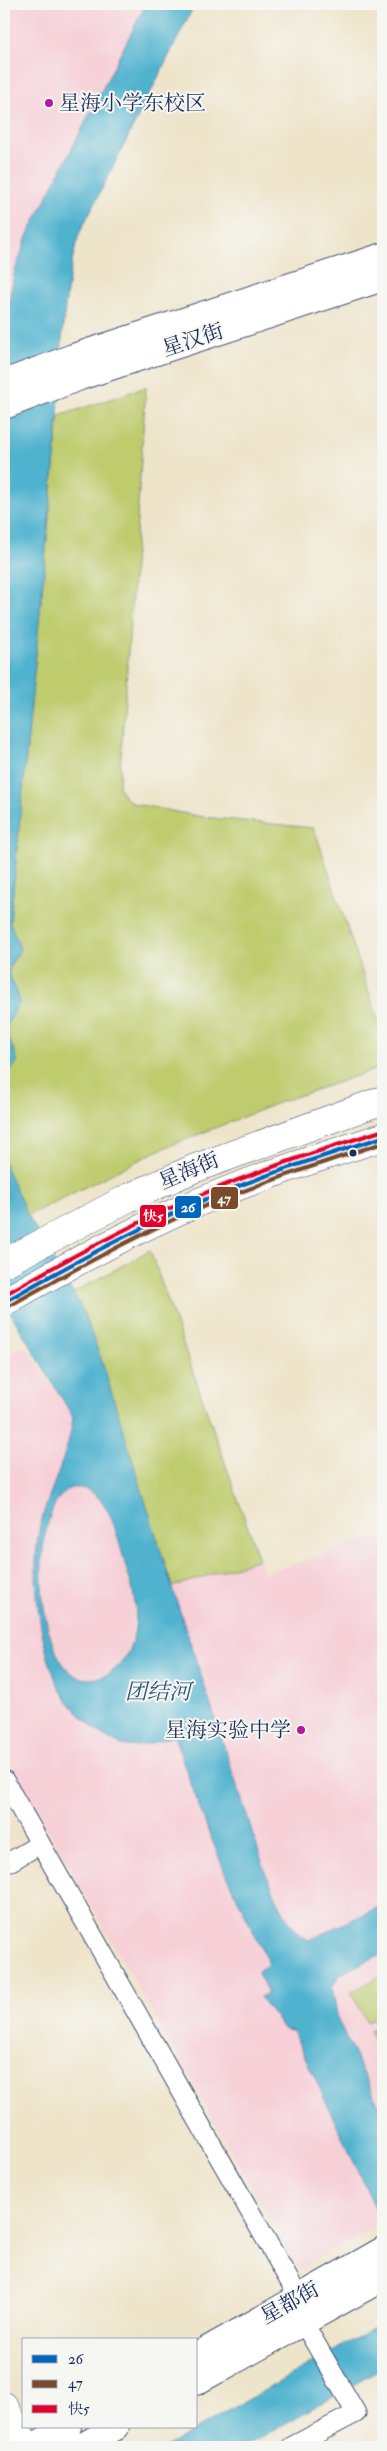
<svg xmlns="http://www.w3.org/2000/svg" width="387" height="2451" viewBox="0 0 387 2451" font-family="'IM FELL Double Pica','Noto Serif SC',serif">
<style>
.built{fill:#f6cfd7}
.green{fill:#becc6e;stroke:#6c7e66}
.water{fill:#50b2cf;stroke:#367096;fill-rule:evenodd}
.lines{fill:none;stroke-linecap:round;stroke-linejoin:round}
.street-casing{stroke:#3b4a6e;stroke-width:21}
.secondary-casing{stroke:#3b4a6e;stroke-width:28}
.primary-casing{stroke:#3b4a6e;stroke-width:29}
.street{stroke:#fff;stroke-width:19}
.secondary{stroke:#fff;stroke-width:26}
.primary{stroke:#fff;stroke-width:28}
.bus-1-casing{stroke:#f6f6f2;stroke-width:8}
.bus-2-casing{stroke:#f6f6f2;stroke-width:8}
.bus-3-casing{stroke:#f6f6f2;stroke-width:8}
.bus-1{stroke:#0065bd;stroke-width:4}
.bus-2{stroke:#7a4b2a;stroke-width:4}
.bus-3{stroke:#e4002b;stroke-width:4}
.poi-dot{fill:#b5179e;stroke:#f6f6f2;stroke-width:2}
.bus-dot{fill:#1b2f5e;stroke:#f6f6f2;stroke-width:2}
.labels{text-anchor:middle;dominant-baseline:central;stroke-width:4;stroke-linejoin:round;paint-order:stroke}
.poi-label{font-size:21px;fill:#1b2f5e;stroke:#f6f6f2;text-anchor:start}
.street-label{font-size:21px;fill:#1b2f5e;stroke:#f6f6f2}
.water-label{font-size:22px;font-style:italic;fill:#2b5680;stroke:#f6f6f2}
.line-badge{stroke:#f6f6f2;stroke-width:2}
.badge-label{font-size:14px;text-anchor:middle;font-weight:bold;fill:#fff}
</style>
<rect width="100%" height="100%" fill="#f6f6f2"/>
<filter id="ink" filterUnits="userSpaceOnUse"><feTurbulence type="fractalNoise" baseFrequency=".02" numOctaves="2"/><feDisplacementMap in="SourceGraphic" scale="10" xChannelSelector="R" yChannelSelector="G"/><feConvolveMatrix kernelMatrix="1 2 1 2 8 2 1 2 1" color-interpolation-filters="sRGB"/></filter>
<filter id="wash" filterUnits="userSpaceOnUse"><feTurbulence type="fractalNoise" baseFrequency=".0096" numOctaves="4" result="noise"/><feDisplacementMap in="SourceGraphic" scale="20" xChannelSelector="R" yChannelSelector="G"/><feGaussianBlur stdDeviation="1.12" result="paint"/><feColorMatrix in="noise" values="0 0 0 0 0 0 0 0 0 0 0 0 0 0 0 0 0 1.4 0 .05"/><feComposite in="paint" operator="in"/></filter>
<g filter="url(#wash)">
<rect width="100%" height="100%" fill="#eee4ca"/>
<!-- built -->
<g class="built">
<path d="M4,4H146L27,236L14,274L4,329Z"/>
<path d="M26,1346L73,1417L71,1436L40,1527L37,1589L59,1689L81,1716L109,1739L146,1744L174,1736L204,1820L226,1875L269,1964L268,1993L260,1997L293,2031L382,2222L299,2270L4,1753V1358Z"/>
<path d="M71,1488L86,1489L93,1493L105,1506L114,1527L135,1605L131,1644L125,1659L111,1673L90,1680L76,1677L66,1670L53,1647L45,1614L42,1556L46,1528L57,1498Z"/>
<path d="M376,1537H383V2114L280,1905L266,1874L172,1587L259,1559L264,1574Z"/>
</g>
<!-- green -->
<g class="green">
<path d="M146,387L119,787L125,798L135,804L203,817L314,828L383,1035V1067L283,1101L159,1150L27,1216L4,1163V1076L16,1065C18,1050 6,1041 6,1027C7,1017 15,1006 19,997L9,974L11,964L18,954L19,947L10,922L59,416Z"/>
<path d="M150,1250L259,1559L172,1587L101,1359L82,1309L73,1293Z"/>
<path d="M383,1975V2014L367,2022L351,1992Z"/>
<path d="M383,2023V2057L369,2030Z"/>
</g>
<!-- water -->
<g class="water">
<path d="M146,4H195L79,234C58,306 62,382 55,455C40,611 25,767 10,922L20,949L11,964L9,974L20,1001L7,1025L8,1036L18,1061L4,1076V329L14,274L27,236Z"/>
<path d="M4,1163L28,1216L82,1309L101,1359L172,1587L266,1874C275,1893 288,1932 309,1940L383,1905V1953L339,1975L332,1987L338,2020L383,2114V2225L293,2031L285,2030L260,1997L268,1993L257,1971L269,1964L226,1875L204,1820L174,1736C159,1740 138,1750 122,1745C102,1739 68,1707 59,1687C39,1645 30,1572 40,1526C49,1489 69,1455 73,1417L4,1302ZM71,1488C82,1487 90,1489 98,1497C113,1513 117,1536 123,1556C127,1572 133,1587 135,1604C139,1635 127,1676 91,1679C33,1684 26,1506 71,1488Z"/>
<path d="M383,2323V2368L244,2447H165Z"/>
</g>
</g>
<g filter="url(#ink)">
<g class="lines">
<defs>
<g id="street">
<path d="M4,1780L305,2308"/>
<path d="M11,1861L40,1844"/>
<path d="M291,2447L356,2413L303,2322"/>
</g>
<g id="secondary">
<path d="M4,383L73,357L383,256"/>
<path d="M4,406L80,377L383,278"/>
<path d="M196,2356L383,2250"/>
<path d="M196,2382L383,2278"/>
<path d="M32,2447L68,2427"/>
<path d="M81,2447L116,2427"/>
</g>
<g id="primary">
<path d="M4,1263L128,1198L193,1169L383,1100"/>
<path d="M4,1302C60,1270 117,1239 176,1212C243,1182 313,1159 383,1137"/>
<path d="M4,2406L27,2447"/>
</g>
</defs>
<!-- street casing -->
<use href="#street" class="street-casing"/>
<!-- secondary casing -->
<use href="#secondary" class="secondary-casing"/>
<!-- primary casing -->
<use href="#primary" class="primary-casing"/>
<!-- street -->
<use href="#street" class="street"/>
<!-- secondary -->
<use href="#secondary" class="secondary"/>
<!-- primary -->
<use href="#primary" class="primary"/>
<defs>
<path id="bus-1" d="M4,1302C60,1270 117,1239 176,1212C243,1182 313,1159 383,1137"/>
<path id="bus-2" d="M7,1307C63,1276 120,1244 179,1217C245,1188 314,1165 383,1143"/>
<path id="bus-3" d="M4,1295C60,1263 116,1232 175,1206C242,1176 311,1153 381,1131"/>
</defs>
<!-- bus-1 casing -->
<use href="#bus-1" class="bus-1-casing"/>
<!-- bus-2 casing -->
<use href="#bus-2" class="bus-2-casing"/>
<!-- bus-3 casing -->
<use href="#bus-3" class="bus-3-casing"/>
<!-- bus-1 -->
<use href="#bus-1" class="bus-1"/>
<!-- bus-2 -->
<use href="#bus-2" class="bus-2"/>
<!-- bus-3 -->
<use href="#bus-3" class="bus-3"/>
</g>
</g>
<!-- markers -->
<g class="poi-dot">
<circle cx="49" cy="103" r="5"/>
<circle cx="301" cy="1730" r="5"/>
</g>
<circle class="bus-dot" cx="353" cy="1153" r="4.5"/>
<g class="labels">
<!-- poi labels -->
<g class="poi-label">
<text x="59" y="103">星海小学东校区</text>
<text x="291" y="1730" text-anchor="end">星海实验中学</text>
</g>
<!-- street labels -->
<g class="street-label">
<text transform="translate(193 340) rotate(-18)">星汉街</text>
<text transform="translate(189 1171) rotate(-23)">星海街</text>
<text transform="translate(290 2303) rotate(-29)">星都街</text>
</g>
<!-- water labels -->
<g class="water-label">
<text x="158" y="1692">团结河</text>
</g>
</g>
<g class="line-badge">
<rect x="210" y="1186" width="29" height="24" rx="5" fill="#7a4b2a"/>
<rect x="174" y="1195" width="28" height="24" rx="5" fill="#0065bd"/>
<rect x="139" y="1204" width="28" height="24" rx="5" fill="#e4002b"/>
</g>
<g class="badge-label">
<text x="224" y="1203">47</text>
<text x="188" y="1212">26</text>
<text x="153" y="1221">快5</text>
</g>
<!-- margin -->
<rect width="387" height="2451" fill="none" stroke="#f6f6f2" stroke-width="20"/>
<!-- legend -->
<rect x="22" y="2338" width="175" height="90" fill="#f6f6f2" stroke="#9ea6b7"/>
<rect x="32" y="2355" width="25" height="8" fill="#0065bd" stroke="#9ea6b7"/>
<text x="68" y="2364" font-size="15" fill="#1b2f5e">26</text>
<rect x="32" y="2380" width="25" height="8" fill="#7a4b2a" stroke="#9ea6b7"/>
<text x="68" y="2388" font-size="15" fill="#1b2f5e">47</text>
<rect x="32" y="2405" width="25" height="8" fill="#e4002b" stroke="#9ea6b7"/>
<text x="68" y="2414" font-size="15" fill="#1b2f5e">快5</text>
</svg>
